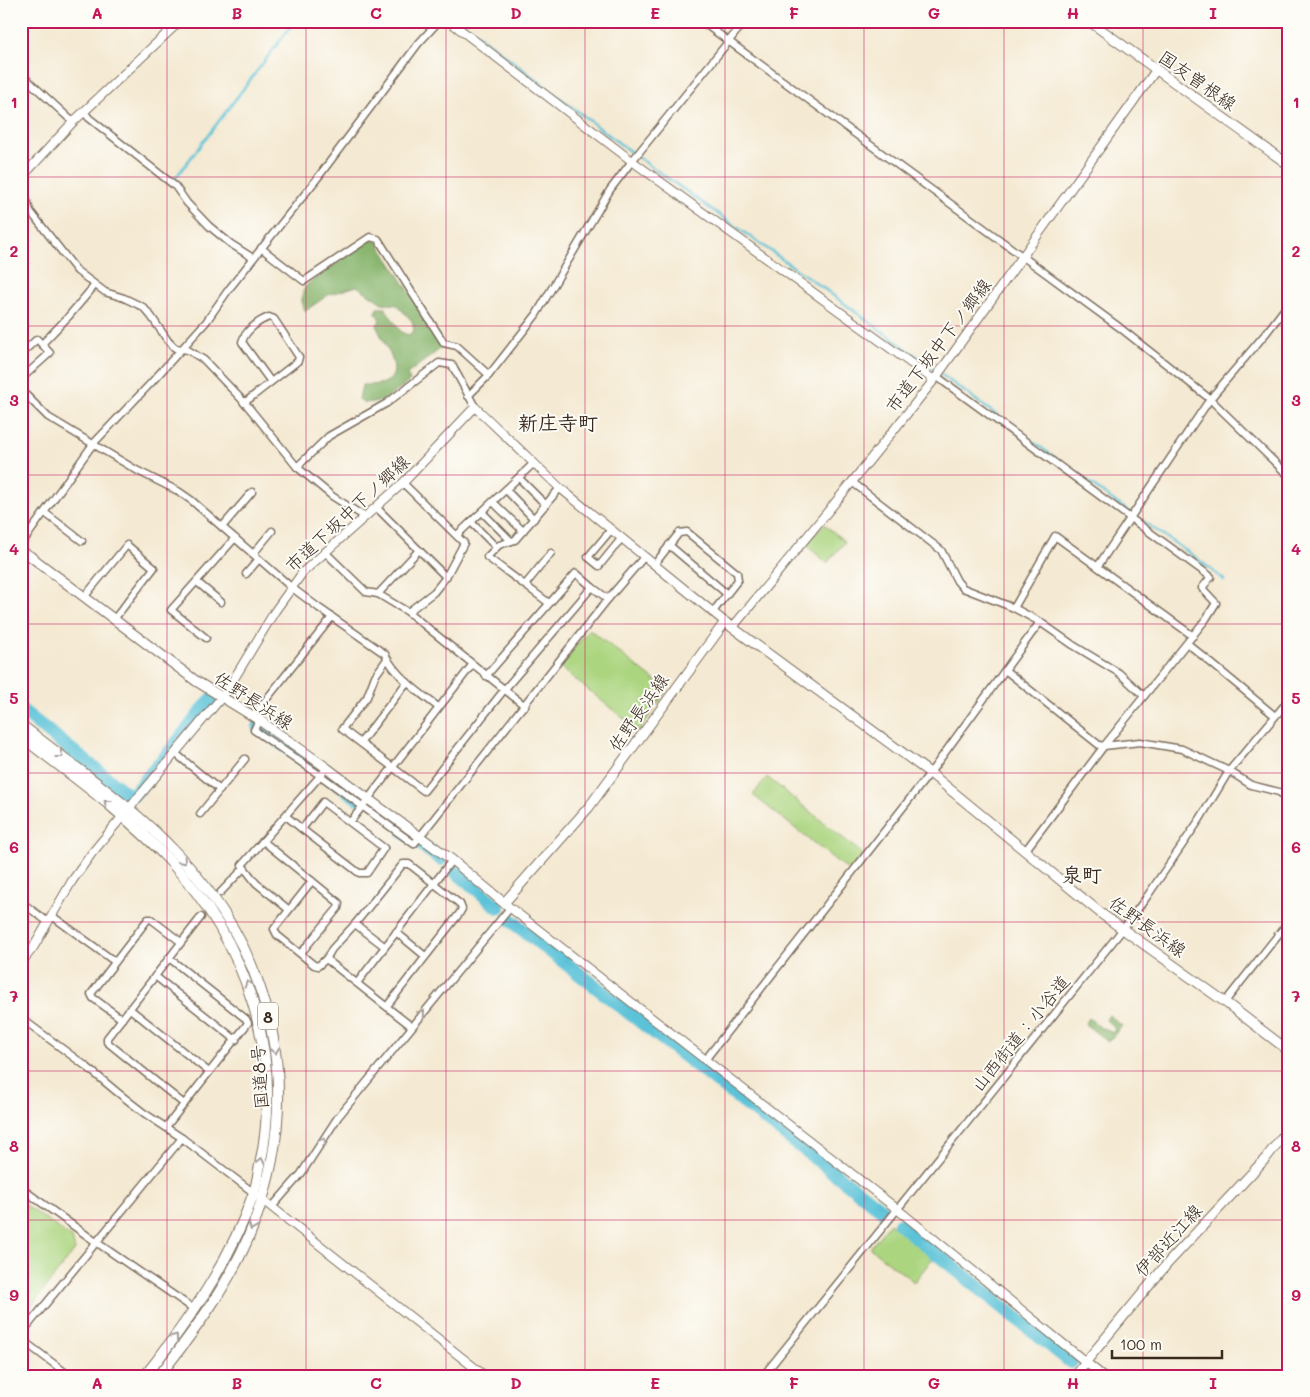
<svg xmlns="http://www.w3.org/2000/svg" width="1310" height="1397" viewBox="0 0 1310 1397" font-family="Mali,'Klee One',sans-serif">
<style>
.green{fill:#acd580;stroke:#74804f}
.forest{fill:#89b66e;stroke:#627046}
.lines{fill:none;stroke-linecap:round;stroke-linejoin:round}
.stream{stroke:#5bc2d8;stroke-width:2.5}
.river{stroke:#5bc2d8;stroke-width:14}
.minor-casing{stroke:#7c6d5d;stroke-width:9}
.tertiary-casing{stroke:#7c6d5d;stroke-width:10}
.secondary-casing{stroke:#7c6d5d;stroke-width:11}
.trunk-casing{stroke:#7c6d5d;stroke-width:12}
.minor{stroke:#fff;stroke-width:6}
.tertiary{stroke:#fff;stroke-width:8}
.secondary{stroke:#fff;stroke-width:9}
.trunk{stroke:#fff;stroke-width:10}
.oneway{stroke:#a79f9a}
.grid{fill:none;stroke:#c2185b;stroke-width:1;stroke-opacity:0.55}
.labels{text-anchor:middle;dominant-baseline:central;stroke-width:4;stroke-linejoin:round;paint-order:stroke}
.shield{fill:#fdfcf7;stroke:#75695f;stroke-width:1}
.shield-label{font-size:16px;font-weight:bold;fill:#3b2a1e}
.street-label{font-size:18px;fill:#3b2a1e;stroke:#fdfcf7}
.quarter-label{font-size:20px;font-weight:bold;fill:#3b2a1e;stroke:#fdfcf7}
.neatline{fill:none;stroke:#c2185b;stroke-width:2}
.grid-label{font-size:16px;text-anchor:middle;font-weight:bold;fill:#c2185b}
</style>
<rect width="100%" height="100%" fill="#fdfcf7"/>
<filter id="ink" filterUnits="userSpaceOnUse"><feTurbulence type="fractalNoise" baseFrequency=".02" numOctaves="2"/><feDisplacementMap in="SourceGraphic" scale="10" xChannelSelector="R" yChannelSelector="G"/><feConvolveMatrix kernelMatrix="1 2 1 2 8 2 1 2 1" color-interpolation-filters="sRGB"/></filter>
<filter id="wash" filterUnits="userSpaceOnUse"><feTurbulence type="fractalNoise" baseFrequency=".0096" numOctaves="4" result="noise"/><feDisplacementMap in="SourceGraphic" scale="20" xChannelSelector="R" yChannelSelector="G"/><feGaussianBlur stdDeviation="1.12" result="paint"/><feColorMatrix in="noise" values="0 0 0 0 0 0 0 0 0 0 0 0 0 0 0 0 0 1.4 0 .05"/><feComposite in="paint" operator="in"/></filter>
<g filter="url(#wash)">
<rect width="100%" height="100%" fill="#f4e9d2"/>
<!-- green -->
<g class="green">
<path d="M824,524L845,542L827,563L806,545Z"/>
<path d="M589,629L667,690L639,731L560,667Z"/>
<path d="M767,777L863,854L849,871L753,795Z"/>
<path d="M21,1202L72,1238L75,1250L21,1319Z"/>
<path d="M890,1223L933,1258L914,1282L870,1248Z"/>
</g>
<!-- forest -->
<g class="forest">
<path d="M370,240L377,241L444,346L407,374L410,381L383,401L364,403L359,399L362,385C369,385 379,385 386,382C407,372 380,340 377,325L380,320L376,313L377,308H385L401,332L408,335L413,332L414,329L412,321L397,305L382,303L357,286L328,295L305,311C301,302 300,292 308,284Z"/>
<path d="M1109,1015L1122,1026L1108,1042L1085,1024L1089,1018L1101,1028L1106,1029L1112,1033L1115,1029L1106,1020Z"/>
</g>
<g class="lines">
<!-- stream -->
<g class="stream">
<path d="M460,21L632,153L823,288L1118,504L1195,557L1224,580"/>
<path d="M174,180L295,21"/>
</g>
<!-- river -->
<g class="river">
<path d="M21,710L128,795H133L171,750L210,701"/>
<path d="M259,727L358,798"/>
<path d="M404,832L441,859"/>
<path d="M455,871L498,907"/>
<path d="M509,919L883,1211"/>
<path d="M900,1224L1071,1362"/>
</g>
</g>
</g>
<g filter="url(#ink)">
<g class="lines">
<defs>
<g id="minor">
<path d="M701,21L1119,327L1210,399L1289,476"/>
<path d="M21,74L73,122"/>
<path d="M84,112L89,118L175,186L187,203L209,226L231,244L253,258"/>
<path d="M21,161L28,169"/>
<path d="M21,183L30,211L77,271L105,292L124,298L143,307L151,316L168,341L175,348L188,350L204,360L246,404L297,467L332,496L365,517"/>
<path d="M261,248L304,281L370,237L378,239L444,343L457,346L489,375"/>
<path d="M42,344L68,317L95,285"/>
<path d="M21,354L37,339L50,353L21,379"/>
<path d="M936,376L1211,577L1202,588L1216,603L1206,619L1104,746L1025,851"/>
<path d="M21,390L48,417L93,444L23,542L21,548"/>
<path d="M468,396L489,375L536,315L610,190L632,161L745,21"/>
<path d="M244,403L298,361L299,357L274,319L269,317C258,321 245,331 242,342L271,382"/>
<path d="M297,467L329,436L387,403L439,363L452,365L475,407"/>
<path d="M519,478L546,505"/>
<path d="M852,482L941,550L957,581L963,588L1014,608L1040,622L1073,645L1119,673L1144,696"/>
<path d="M403,483L464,543L446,577L434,592L408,612"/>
<path d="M506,490L534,519"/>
<path d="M493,502L523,531"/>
<path d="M376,507L446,577"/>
<path d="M482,512L511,541"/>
<path d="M45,513L82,541"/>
<path d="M471,522L496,547"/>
<path d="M222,527L252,492"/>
<path d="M611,530L588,557L599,566L621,539"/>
<path d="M457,535L533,464"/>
<path d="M669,545L727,594"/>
<path d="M325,552L366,592L378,594L408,612L525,706"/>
<path d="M253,554L272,531"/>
<path d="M654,565L679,533L687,532L737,573L738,580L712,613"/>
<path d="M1098,566L1210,399L1267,332L1289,303"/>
<path d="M246,574L259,559"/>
<path d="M197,582L221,602"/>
<path d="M525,585L551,553"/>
<path d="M378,594L419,550"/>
<path d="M85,596L127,545L154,568L115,618"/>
<path d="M549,603L487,557L499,545L515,540L560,488"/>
<path d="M1014,608L1055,536L1193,636"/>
<path d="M206,638L171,610L235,538"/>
<path d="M1187,643L1275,716"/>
<path d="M387,659L375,676L367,697L342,729L424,791L504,690L592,587L608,599"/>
<path d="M1005,670L1099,745L1104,746L1140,742L1182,749L1229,771L1251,785L1279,792L1289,799"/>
<path d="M486,676L576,573L592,587"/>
<path d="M438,707C420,693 395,676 385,654L319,608L291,587L191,500L178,491L138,471L93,444L150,384L206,322L229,289L316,180L418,44L439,21"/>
<path d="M253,716L332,617"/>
<path d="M259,720L254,730L321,776L414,844L608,599L644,557"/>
<path d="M361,742L407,682"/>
<path d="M175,753L220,790"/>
<path d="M323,802L384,848L367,873H359L302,829Z"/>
<path d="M200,814L245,759"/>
<path d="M286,816L302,829"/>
<path d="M351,821L472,665"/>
<path d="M263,841L339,903L338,908L301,953"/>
<path d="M312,881L274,929L277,935L314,965L318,966L326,959L332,949L355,924L403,864H409L460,904L462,909L459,914L387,1006"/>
<path d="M220,893L244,868"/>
<path d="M21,902L48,922"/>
<path d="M288,909L256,883L242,865L327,768"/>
<path d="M52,916L114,961"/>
<path d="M355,924L384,946"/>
<path d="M396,932L425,956"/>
<path d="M326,959L411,1026"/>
<path d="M155,976L236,1040"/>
<path d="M357,983L452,860"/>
<path d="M1225,1002L1289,921"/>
<path d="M130,1009L209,1072"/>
<path d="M21,1018L87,1067L117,1092L144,1113L182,1138L254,1193"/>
<path d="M122,1019L93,998L91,994L148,919H151L181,942"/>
<path d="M705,1060L930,773L1040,622"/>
<path d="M184,1104L107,1042V1038L201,917"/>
<path d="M166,1127L248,1023L246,1019L169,958"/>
<path d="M21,1188L96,1242L194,1309"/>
<path d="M272,1207L301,1174L338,1117L510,908"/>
<path d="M21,1334L182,1138"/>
<path d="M21,1339L70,1376"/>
<path d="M763,1376L1123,929L1146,898L1200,819L1229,771L1289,700"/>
</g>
<g id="tertiary">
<path d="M449,21L632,161L934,380"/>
<path d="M21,178L73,122L180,21"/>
<path d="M732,628L852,482L934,380L1156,70"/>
<path d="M504,903L897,1209L1103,1376"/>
<path d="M21,963L33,948L72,881L92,853L226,692L275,611L303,572L403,483L475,407L560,488L725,622"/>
<path d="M259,1197L485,1376"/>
</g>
<g id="secondary">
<path d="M1089,21L1289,165"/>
<path d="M21,551L30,556L196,681L259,720L327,768L368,799L452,860L504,903L589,807L725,622L930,773L1103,915L1225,1002L1289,1051"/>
<path d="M1074,1376L1167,1264L1266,1158L1289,1128"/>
</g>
<g id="trunk">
<path d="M21,725C74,767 132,806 178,855C276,959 304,1093 253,1226C232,1281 195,1330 159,1376"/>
<path d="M21,736C72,776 125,813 169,860C246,941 284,1054 260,1165C258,1175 257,1185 253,1195C230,1262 189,1320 145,1376"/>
</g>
</defs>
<!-- minor casing -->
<use href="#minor" class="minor-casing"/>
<!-- tertiary casing -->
<use href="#tertiary" class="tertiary-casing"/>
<!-- secondary casing -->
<use href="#secondary" class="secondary-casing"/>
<!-- trunk casing -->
<use href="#trunk" class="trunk-casing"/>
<!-- minor -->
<use href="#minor" class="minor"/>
<!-- tertiary -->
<use href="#tertiary" class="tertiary"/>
<!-- secondary -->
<use href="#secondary" class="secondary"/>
<!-- trunk -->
<use href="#trunk" class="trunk"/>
</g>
<!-- one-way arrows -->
<defs><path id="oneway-chevron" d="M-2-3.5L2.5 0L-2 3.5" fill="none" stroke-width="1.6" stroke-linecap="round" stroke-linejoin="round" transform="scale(1.25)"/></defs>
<g class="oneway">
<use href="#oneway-chevron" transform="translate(60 755) rotate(38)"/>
<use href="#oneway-chevron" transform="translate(107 803) rotate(-142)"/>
<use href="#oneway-chevron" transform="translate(183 861) rotate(49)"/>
<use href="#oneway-chevron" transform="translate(248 984) rotate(-109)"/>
<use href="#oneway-chevron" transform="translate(422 1013) rotate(-50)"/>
<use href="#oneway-chevron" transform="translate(275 1051) rotate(81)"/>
<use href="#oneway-chevron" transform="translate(323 1141) rotate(-59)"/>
<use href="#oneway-chevron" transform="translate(261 1161) rotate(-78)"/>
<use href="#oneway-chevron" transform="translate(252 1227) rotate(112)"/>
<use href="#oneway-chevron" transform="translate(175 1337) rotate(-55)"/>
</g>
</g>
<!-- grid -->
<path class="grid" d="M167,21V1376M306,21V1376M446,21V1376M585,21V1376M725,21V1376M864,21V1376M1004,21V1376M1143,21V1376M21,177H1289M21,326H1289M21,475H1289M21,624H1289M21,773H1289M21,922H1289M21,1071H1289M21,1220H1289"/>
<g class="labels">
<!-- shield labels -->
<rect class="shield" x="258" y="1002.5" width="20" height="27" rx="4"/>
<g class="shield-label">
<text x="268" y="1016">8</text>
</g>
<!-- street labels -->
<g class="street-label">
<text transform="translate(1198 80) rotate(35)">国友曽根線</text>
<text transform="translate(938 345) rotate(-53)">市道下坂中下ノ郷線</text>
<text transform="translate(347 513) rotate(-43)">市道下坂中下ノ郷線</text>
<text transform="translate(254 700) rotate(33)">佐野長浜線</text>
<text transform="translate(638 712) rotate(-55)">佐野長浜線</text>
<text transform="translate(1148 926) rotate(36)">佐野長浜線</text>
<text transform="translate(1020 1033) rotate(-51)">山西街道：小谷道</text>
<text transform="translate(259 1077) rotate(-94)">国道8号</text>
<text transform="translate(1168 1240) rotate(-48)">伊部近江線</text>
</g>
<!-- quarter labels -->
<g class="quarter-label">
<text x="558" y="422">新庄寺町</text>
<text x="1082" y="874">泉町</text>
</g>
</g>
<!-- margin -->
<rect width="1310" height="1397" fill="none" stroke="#fdfcf7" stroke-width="55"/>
<!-- scale -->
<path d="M1112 1350v8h110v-8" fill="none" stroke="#3b2a1e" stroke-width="2.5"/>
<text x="1120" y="1350" font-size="15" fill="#3b2a1e" stroke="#fdfcf7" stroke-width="4" paint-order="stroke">100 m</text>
<rect x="28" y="28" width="1254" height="1342" class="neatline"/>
<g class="grid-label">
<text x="97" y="19">A</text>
<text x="237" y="19">B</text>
<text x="376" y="19">C</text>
<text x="516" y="19">D</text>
<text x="655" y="19">E</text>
<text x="794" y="19">F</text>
<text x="934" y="19">G</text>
<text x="1073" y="19">H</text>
<text x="1213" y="19">I</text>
<text x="14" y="108">1</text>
<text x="1296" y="108">1</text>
<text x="14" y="257">2</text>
<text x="1296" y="257">2</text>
<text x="14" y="406">3</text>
<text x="1296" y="406">3</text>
<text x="14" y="555">4</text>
<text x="1296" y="555">4</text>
<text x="14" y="704">5</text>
<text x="1296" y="704">5</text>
<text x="14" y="853">6</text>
<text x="1296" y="853">6</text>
<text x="14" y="1002">7</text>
<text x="1296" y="1002">7</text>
<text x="14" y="1152">8</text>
<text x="1296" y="1152">8</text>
<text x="14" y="1301">9</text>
<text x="1296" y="1301">9</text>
<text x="97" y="1389">A</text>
<text x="237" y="1389">B</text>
<text x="376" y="1389">C</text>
<text x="516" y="1389">D</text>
<text x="655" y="1389">E</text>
<text x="794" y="1389">F</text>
<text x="934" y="1389">G</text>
<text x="1073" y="1389">H</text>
<text x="1213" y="1389">I</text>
</g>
</svg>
